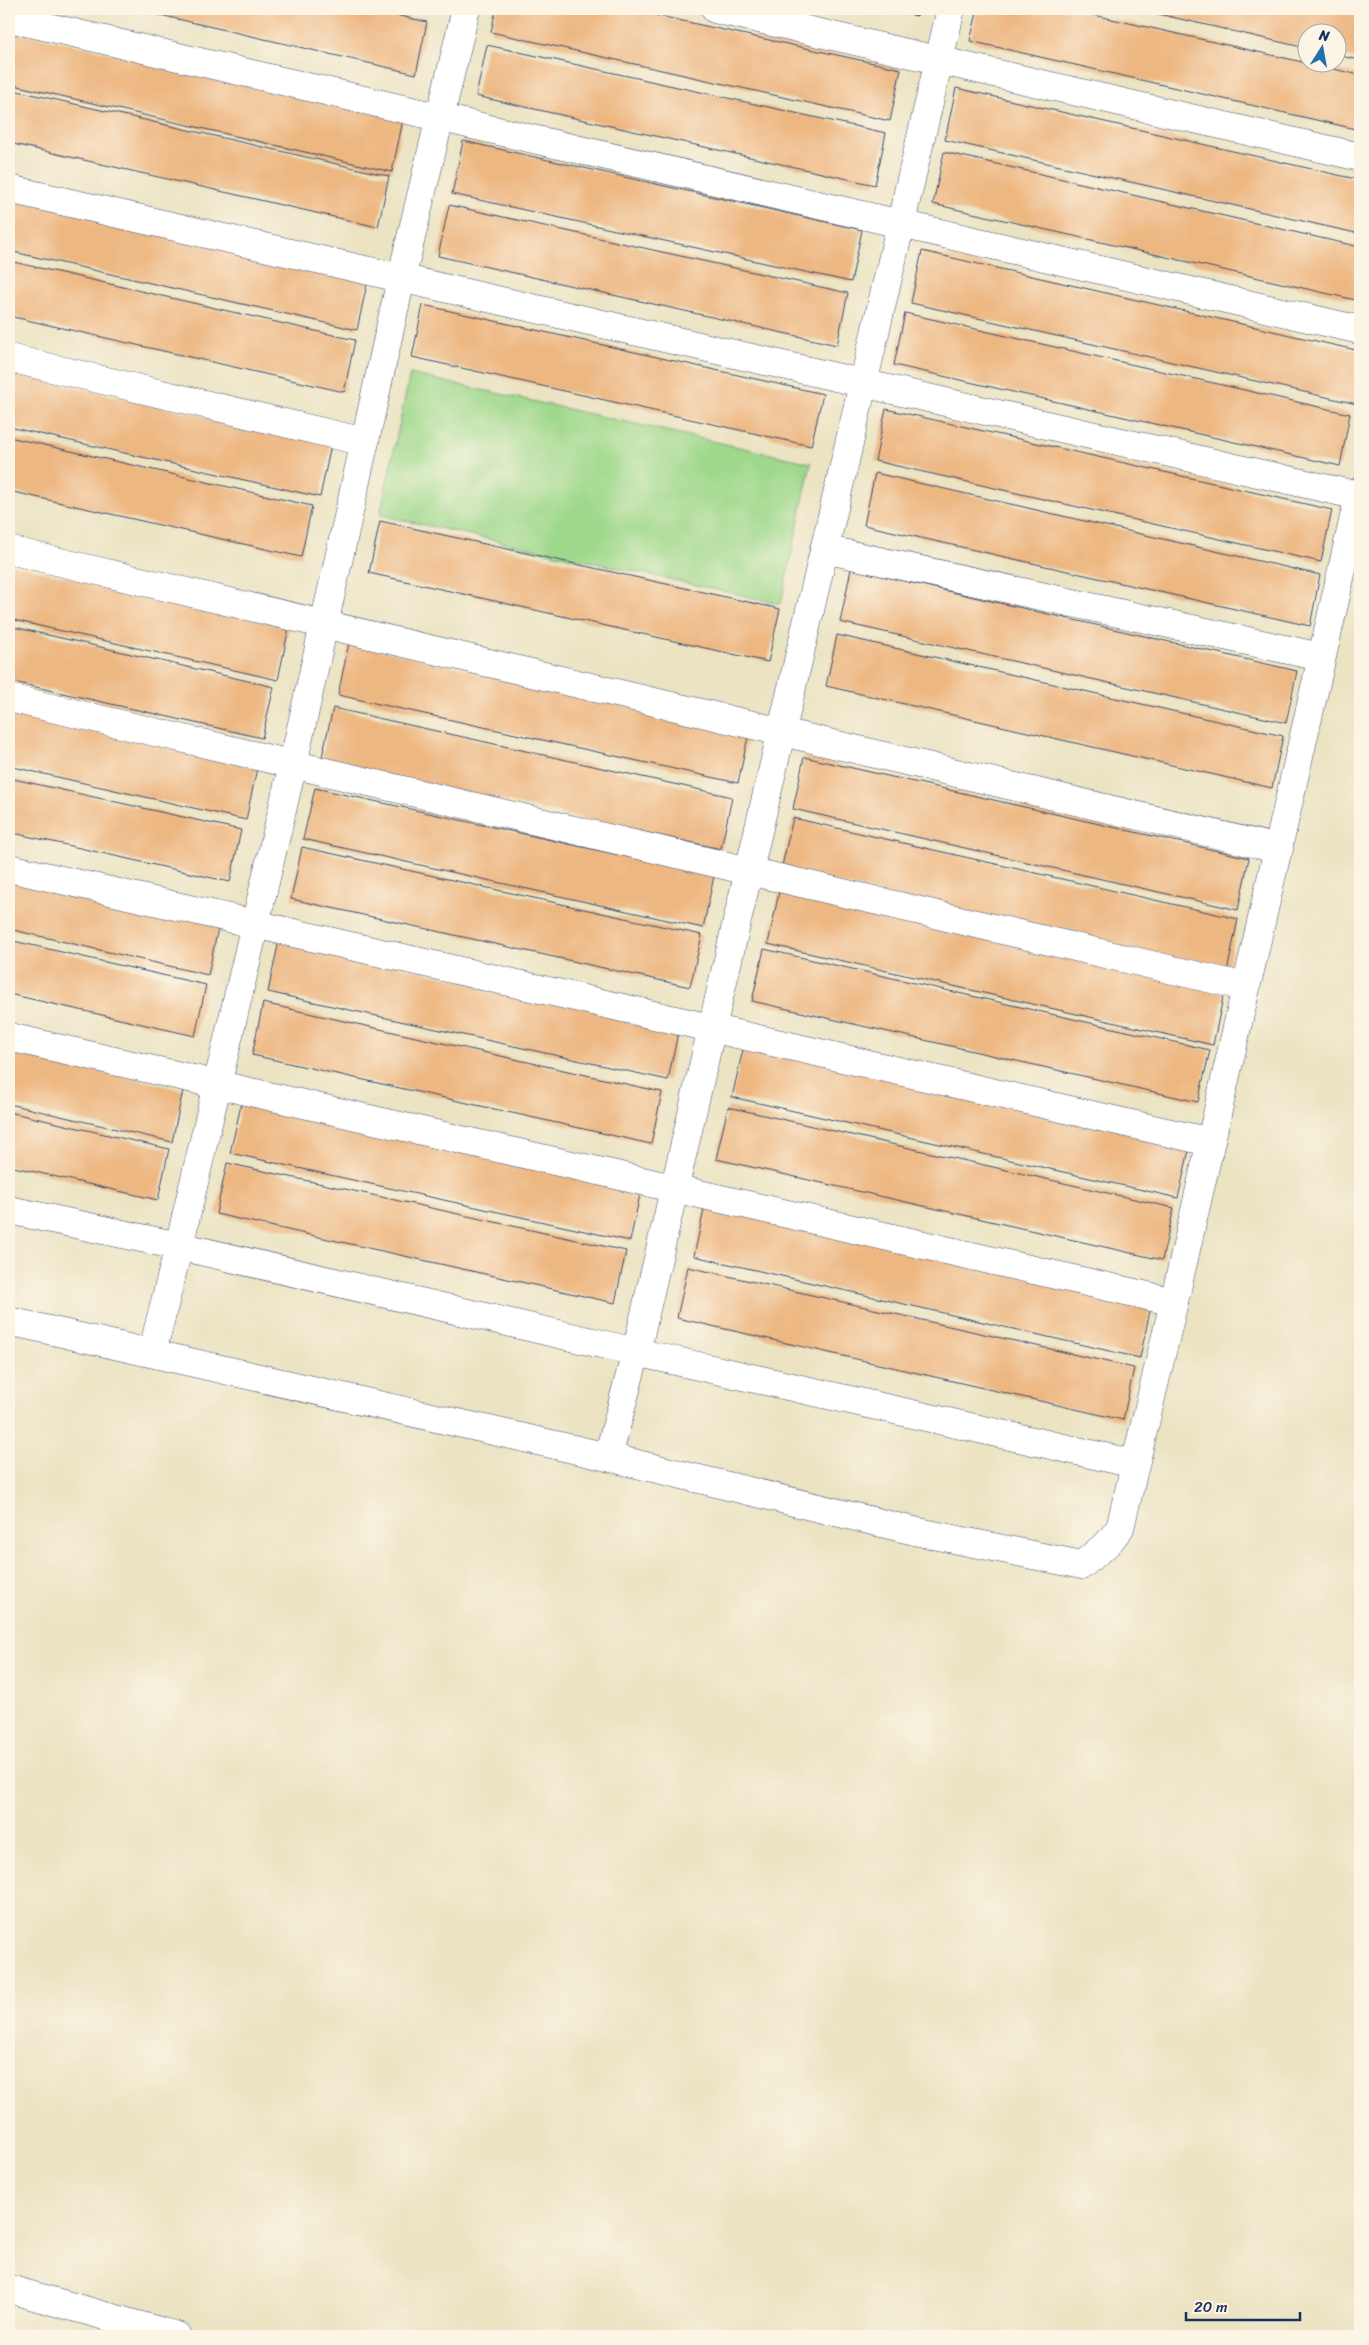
<svg xmlns="http://www.w3.org/2000/svg" width="1369" height="2345" viewBox="0 0 1369 2345" font-family="Sriracha,sans-serif">
<style>
.green{fill:#9ed88b;stroke:#5c8474}
.building{fill:#edb782}
.lines{fill:none;stroke-linecap:round;stroke-linejoin:round}
.minor-casing{stroke:#3a4a6d;stroke-width:29}
.minor{stroke:#fff;stroke-width:28}
</style>
<rect width="100%" height="100%" fill="#fcf5e5"/>
<filter id="ink" filterUnits="userSpaceOnUse"><feTurbulence type="fractalNoise" baseFrequency=".02" numOctaves="2"/><feDisplacementMap in="SourceGraphic" scale="10" xChannelSelector="R" yChannelSelector="G"/><feConvolveMatrix kernelMatrix="1 2 1 2 8 2 1 2 1" color-interpolation-filters="sRGB"/></filter>
<filter id="wash" filterUnits="userSpaceOnUse"><feTurbulence type="fractalNoise" baseFrequency=".0096" numOctaves="4" result="noise"/><feDisplacementMap in="SourceGraphic" scale="20" xChannelSelector="R" yChannelSelector="G"/><feGaussianBlur stdDeviation="1.12" result="paint"/><feColorMatrix in="noise" values="0 0 0 0 0 0 0 0 0 0 0 0 0 0 0 0 0 1.4 0 .05"/><feComposite in="paint" operator="in"/></filter>
<g filter="url(#wash)">
<rect width="100%" height="100%" fill="#ebe3c2"/>
<!-- green -->
<path class="green" d="M410,374L811,463L781,604L380,515Z"/>
<g id="blocks">
<!-- building -->
<g class="building">
<path d="M134,9H369L427,22L416,74Z"/>
<path d="M496,9H628L901,69L890,121L491,32Z"/>
<path d="M888,9H919L917,16Z"/>
<path d="M978,9H1067L1360,75V130L970,41Z"/>
<path d="M1137,9H1360V60L1336,55V32H1306V48Z"/>
<path d="M9,30L403,120L392,172L9,84Z"/>
<path d="M487,45L886,133L875,185L476,96Z"/>
<path d="M956,88L1360,180V234L945,140Z"/>
<path d="M9,89L389,176L378,227L9,143Z"/>
<path d="M463,141L862,230L851,282L452,194Z"/>
<path d="M944,152L1360,247V301L933,204Z"/>
<path d="M9,197L368,279L357,330L9,251Z"/>
<path d="M449,205L848,293L837,345L438,256Z"/>
<path d="M922,251L1360,351V388L1357,404L911,303Z"/>
<path d="M9,261L355,340L344,392L9,316Z"/>
<path d="M423,305L823,394L811,446L412,357Z"/>
<path d="M905,313L1350,414L1340,466L894,365Z"/>
<path d="M9,372L331,445L320,497L9,427Z"/>
<path d="M886,409L1332,510L1321,562L875,461Z"/>
<path d="M9,437L312,506L301,557L9,491Z"/>
<path d="M875,473L1320,575L1310,626L864,525Z"/>
<path d="M380,521L780,609L768,662L369,573Z"/>
<path d="M9,564L289,627L278,680L9,619Z"/>
<path d="M851,569L1297,671L1286,723L840,622Z"/>
<path d="M9,626L274,687L262,738L9,681Z"/>
<path d="M837,635L1283,736L1272,788L826,686Z"/>
<path d="M349,643L749,732L738,783L338,695Z"/>
<path d="M333,708L732,797L721,849L321,761Z"/>
<path d="M9,712L257,768L246,820L9,766Z"/>
<path d="M804,757L1249,858L1238,910L793,809Z"/>
<path d="M9,778L241,830L230,882L9,832Z"/>
<path d="M315,788L714,876L703,928L303,839Z"/>
<path d="M793,818L1238,919L1227,972L781,870Z"/>
<path d="M302,847L702,935L690,987L291,899Z"/>
<path d="M9,875L219,923L208,975L9,929Z"/>
<path d="M779,892L1224,993L1213,1045L768,944Z"/>
<path d="M9,940L206,985L195,1036L9,994Z"/>
<path d="M279,940L679,1028L668,1080L268,992Z"/>
<path d="M764,949L1210,1050L1198,1102L752,1001Z"/>
<path d="M263,1003L662,1092L651,1144L252,1055Z"/>
<path d="M744,1045L1190,1146L1178,1198L732,1097Z"/>
<path d="M9,1050L183,1090L172,1142L9,1104Z"/>
<path d="M242,1101L641,1190L630,1241L230,1153Z"/>
<path d="M728,1107L1174,1208L1162,1260L716,1159Z"/>
<path d="M9,1112L169,1149L158,1200L9,1166Z"/>
<path d="M227,1163L626,1251L615,1303L216,1214Z"/>
<path d="M705,1205L1151,1306L1140,1358L694,1256Z"/>
<path d="M688,1267L1134,1368L1123,1420L677,1318Z"/>
</g>
</g>
</g>
<g filter="url(#ink)">
<use href="#blocks" fill-opacity="0" stroke="#3a4a6d" stroke-width="1"/>
<g class="lines">
<defs>
<g id="minor">
<path d="M715,9L1360,157"/>
<path d="M9,18L1360,330"/>
<path d="M9,189L1359,496"/>
<path d="M9,358L365,442"/>
<path d="M824,549L1321,657"/>
<path d="M9,550L1279,849"/>
<path d="M9,698L1246,987"/>
<path d="M9,868L1210,1142"/>
<path d="M9,1037L1174,1302"/>
<path d="M9,1210L179,1246L636,1352L1135,1464"/>
<path d="M9,1321L608,1457L914,1531L1082,1565L1108,1543L1120,1528L1174,1302L1360,491"/>
<path d="M152,1353L179,1246L293,764L401,279L466,9"/>
<path d="M608,1457L636,1352L951,9"/>
<path d="M9,2289L177,2336"/>
</g>
</defs>
<!-- minor casing -->
<use href="#minor" class="minor-casing"/>
<!-- minor -->
<use href="#minor" class="minor"/>
</g>
</g>
<!-- margin -->
<rect width="1369" height="2345" fill="none" stroke="#fcf5e5" stroke-width="30"/>
<!-- north arrow -->
<g transform="translate(1322 48) rotate(11)"><circle r="24" fill="#fcf5e5" stroke="#a2a6af"/>
<path d="M0-4L9 19L0 12L-9 19Z" fill="#1f6fb2"/>
<text y="-8" font-size="14" font-weight="bold" text-anchor="middle" fill="#1b2f5e">N</text>
</g>
<!-- scale -->
<path d="M1186 2312v8h114v-8" fill="none" stroke="#1b2f5e" stroke-width="2.5"/>
<text x="1194" y="2312" font-size="15" fill="#1b2f5e" stroke="#fcf5e5" stroke-width="4" paint-order="stroke">20 m</text>
</svg>
